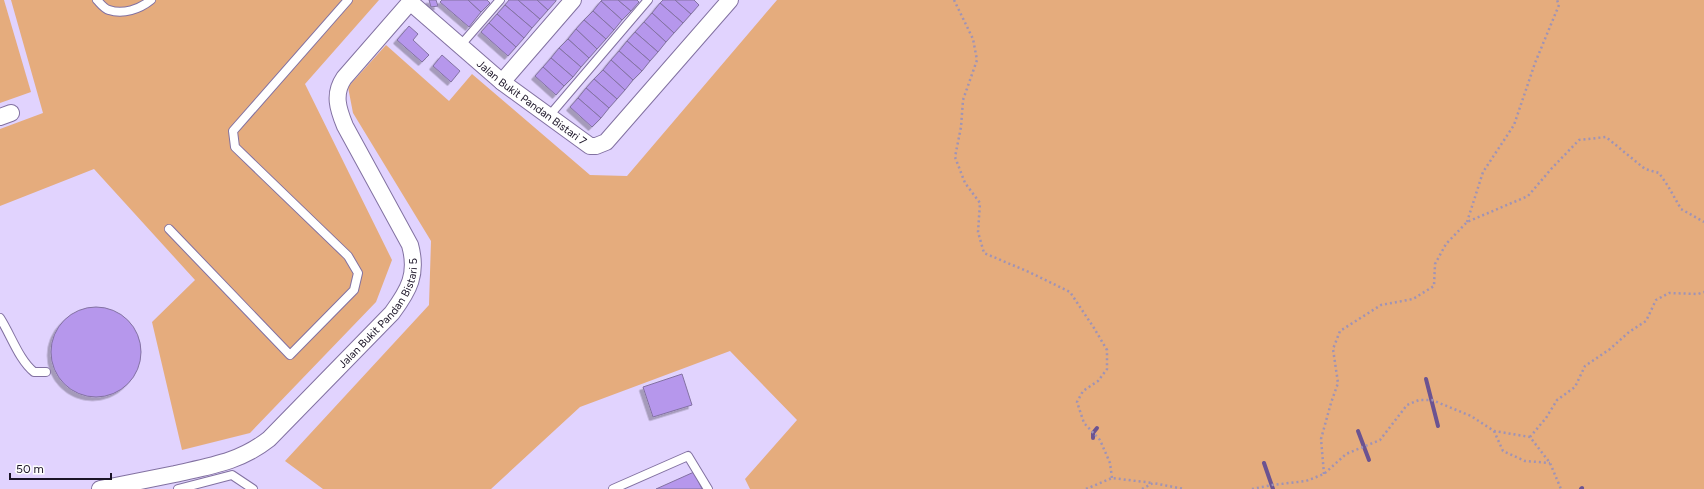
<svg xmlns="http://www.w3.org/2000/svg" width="1704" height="489" viewBox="0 0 1704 489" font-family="Figtree,sans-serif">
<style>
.green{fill:#e5ac7d}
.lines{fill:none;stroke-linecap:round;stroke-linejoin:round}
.stream{stroke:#6b5391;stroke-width:4}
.building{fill:#b697ec;stroke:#8372a2;filter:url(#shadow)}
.service-casing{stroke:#8271a1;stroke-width:10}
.minor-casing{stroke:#8271a1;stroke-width:18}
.path{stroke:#9f93b6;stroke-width:2.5;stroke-dasharray:2 3;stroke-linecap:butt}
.service{stroke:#fff;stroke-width:8}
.minor{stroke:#fff;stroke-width:16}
.labels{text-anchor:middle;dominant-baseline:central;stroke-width:3.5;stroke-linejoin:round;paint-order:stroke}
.street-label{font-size:11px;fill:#1b1427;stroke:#fcfcfc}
</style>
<defs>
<filter id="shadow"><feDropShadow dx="-3.5" dy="3.5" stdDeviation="0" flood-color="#0004"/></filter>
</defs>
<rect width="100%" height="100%" fill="#e1d3fe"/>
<!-- green -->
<g class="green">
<path d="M0,0H4L31,92L0,103Z"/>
<path d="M11,0H379L305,84L392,260L376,302L250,433L182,450L152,322L195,280L94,169L0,206V129L43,113Z"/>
<path d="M777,0H1704V489H750L745,479L797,420L730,351L580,407L491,489H323L285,461L429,305L431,241L353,113L348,87L386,45L449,101L472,74L590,175L627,176Z"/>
</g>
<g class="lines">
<!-- stream -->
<g class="stream">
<path d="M1426,379L1438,426"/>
<path d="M1358,431L1369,460"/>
<path d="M1093,438V433L1097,428"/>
<path d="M1264,463L1273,489"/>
<path d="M1581,489L1582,488"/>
</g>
</g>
<!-- building -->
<g class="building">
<path d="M429,0H436L438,6L431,7Z"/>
<path d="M442,0H468L481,12L469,27L440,2Z"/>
<path d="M468,0H487L490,3L481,12Z"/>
<path d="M509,0H518L540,19L532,28L505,5Z"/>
<path d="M518,0H537L548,10L540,19Z"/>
<path d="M537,0H556V1L548,10Z"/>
<path d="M602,0H618L631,11L622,20L601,1Z"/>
<path d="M618,0H637L639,2L631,11Z"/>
<path d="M663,0H675L691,14L683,23L660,3Z"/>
<path d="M675,0H694L699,5L691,14Z"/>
<path d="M601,1L622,20L614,30L593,11Z"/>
<path d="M660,3L683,23L674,33L652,13Z"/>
<path d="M505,5L532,28L524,38L497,14Z"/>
<path d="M593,11L614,30L606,39L584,20Z"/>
<path d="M652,13L674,33L666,42L644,22Z"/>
<path d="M497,14L524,38L516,47L489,23Z"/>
<path d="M584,20L606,39L597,49L576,29Z"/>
<path d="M644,22L666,42L658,52L635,32Z"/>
<path d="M489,23L516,47L508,56L481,32Z"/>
<path d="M409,26L418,34L413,40L429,55L422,62L397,40Z"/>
<path d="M576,29L597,49L589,58L568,39Z"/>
<path d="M635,32L658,52L650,61L627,41Z"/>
<path d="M568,39L589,58L581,67L559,48Z"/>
<path d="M627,41L650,61L642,71L619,51Z"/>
<path d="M559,48L581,67L573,77L551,58Z"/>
<path d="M619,51L642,71L633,80L611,60Z"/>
<path d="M442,55L460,71L451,82L433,66Z"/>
<path d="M551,58L573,77L564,86L543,67Z"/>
<path d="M611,60L633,80L625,90L603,70Z"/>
<path d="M543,67L564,86L556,95L535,76Z"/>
<path d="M603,70L625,90L617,99L594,79Z"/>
<path d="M594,79L617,99L609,108L586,88Z"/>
<path d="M586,88L609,108L601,118L578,98Z"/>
<path d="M578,98L601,118L592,127L570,107Z"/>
<circle cx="96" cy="352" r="45"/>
<path d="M682,374L692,405L653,417L643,387Z"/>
<path d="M694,472L702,489H656Z"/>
</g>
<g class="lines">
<defs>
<g id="service">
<path d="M97,0C100,3 104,9 109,10C123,15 140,9 151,0"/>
<path d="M460,46L500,0"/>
<path d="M549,116L648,0"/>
<path d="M169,229L290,355L354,290L358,273L348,256L235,147L233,131L348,0"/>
<path d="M0,318C11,335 19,360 34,372H46"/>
<path d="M178,489L232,475L253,489"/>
<path d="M613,489L688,456L708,489"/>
</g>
<g id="minor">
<path id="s1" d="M410,2L502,82L590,146H596L606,142L730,0"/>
<path d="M502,82L573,0"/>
<path d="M0,117L11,113"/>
<path id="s2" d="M100,489C125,484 150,479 175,474C210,466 240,462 269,439L392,313C409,290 418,274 410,245L345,126C338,109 333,94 344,78L412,0"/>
</g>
</defs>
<!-- service casing -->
<use href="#service" class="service-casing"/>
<!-- minor casing -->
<use href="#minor" class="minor-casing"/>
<!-- path -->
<g class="path">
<path d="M954,0L973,39L977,60L963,100L961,127L955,157L965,183L980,203L978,232L984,253L1029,272L1070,292L1094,328L1107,350V369L1098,381L1083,391L1077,402L1084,423L1100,440L1110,463L1112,478"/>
<path d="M1467,222L1483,172L1514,125L1535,63L1559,5L1557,0"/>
<path d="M1494,431L1503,451L1525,461L1550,463"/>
<path d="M1530,437L1546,418L1557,400L1575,387L1585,366L1610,349L1629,332L1646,321L1656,300L1669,293L1698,294L1704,292"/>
<path d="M1324,474L1321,439L1331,403L1338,383L1333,349L1340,331L1381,305L1413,299L1434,286L1435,264L1446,244L1467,222L1528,196L1552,168L1579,140L1606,137L1645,169L1659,173L1668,186L1681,209L1704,222"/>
<path d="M1086,489L1112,478L1153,483"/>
<path d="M1142,489L1153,483L1184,489"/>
<path d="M1252,489L1272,485L1306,481L1324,474L1346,454L1380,440L1407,405L1419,400H1432L1471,416L1494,431L1530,437L1550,463L1561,489"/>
</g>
<!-- service -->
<use href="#service" class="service"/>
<!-- minor -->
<use href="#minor" class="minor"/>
</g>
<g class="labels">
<!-- street labels -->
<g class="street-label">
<text stroke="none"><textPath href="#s1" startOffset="158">Jalan Bukit Pandan Bistari 7</textPath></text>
<text stroke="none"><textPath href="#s2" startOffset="347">Jalan Bukit Pandan Bistari 5</textPath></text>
</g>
</g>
<!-- scale -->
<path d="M10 473v6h101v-6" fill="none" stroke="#1b1427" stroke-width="2"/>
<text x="16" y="473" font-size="12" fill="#1b1427" stroke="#fcfcfc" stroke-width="3" paint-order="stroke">50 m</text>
</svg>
